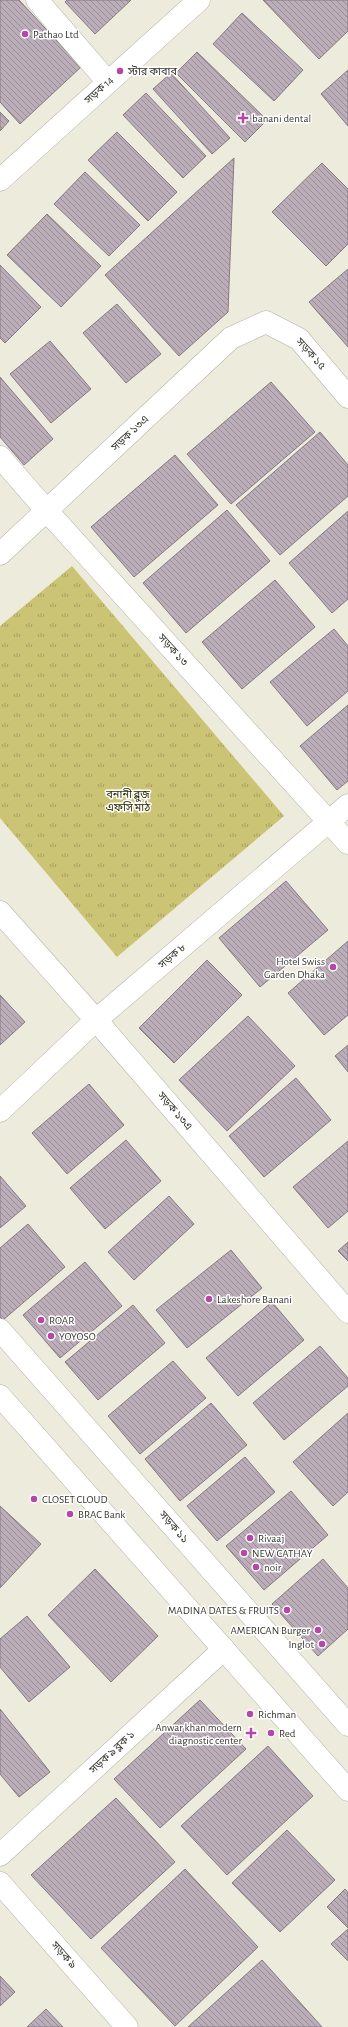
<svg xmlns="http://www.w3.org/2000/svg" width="348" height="2027" viewBox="0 0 348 2027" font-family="'Alegreya Sans','Noto Sans Bengali',sans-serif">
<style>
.park{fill:url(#park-tufts)}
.building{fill:url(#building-back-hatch);stroke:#857983}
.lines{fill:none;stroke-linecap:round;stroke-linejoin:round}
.minor-casing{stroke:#b4b3a4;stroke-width:23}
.secondary-casing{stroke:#b4b3a4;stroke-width:23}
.minor{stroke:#fff;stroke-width:22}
.secondary{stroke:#fff;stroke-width:22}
.poi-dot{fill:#b348a9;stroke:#fff;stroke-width:1.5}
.labels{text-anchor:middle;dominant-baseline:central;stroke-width:3;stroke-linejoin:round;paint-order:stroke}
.poi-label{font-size:11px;fill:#383731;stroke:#fff;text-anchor:start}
.street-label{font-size:11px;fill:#383731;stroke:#fff}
.park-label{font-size:11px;fill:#302c02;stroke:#fff}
</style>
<defs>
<pattern id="park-tufts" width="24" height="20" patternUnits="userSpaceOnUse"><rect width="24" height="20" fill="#ccc475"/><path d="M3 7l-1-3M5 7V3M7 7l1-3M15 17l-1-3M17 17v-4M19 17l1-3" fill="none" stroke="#a7a061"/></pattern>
<pattern id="building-back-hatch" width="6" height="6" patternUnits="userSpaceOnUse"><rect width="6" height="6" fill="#bbaeb9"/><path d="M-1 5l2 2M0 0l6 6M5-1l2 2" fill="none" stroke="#998e97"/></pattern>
</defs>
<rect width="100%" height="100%" fill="#edebdc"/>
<!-- park -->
<path class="park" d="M72,566L284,816L117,957L0,818V626Z"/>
<!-- building -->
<g class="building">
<path d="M0,0H19L81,67L20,124L0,102Z"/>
<path d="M67,0H131L95,34L65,2Z"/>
<path d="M263,0H348V31L319,59Z"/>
<path d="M242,13L303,70L274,101L213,44Z"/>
<path d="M197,52L267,120L245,142L176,73Z"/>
<path d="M348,70V126L321,94Z"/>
<path d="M171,73L230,138L212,154L153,89Z"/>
<path d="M146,93L206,156L183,178L123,115Z"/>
<path d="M0,112L9,121L0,131Z"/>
<path d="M117,132L177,192L148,221L88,160Z"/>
<path d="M234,158L228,312L179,356L105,275Z"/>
<path d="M322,163L348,189V244L326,266L272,212Z"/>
<path d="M85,172L140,225L109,256L54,204Z"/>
<path d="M47,214L101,266L61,307L7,255Z"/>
<path d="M0,265L41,307L5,343L0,338Z"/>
<path d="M348,269V347L309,302Z"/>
<path d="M117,304L161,354L126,383L83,333Z"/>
<path d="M50,341L91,389L51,423L10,374Z"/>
<path d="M0,377L53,439L24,465L0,437Z"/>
<path d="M271,382L315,432L231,504L187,454Z"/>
<path d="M320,432L348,465V496L280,555L236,505Z"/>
<path d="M175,455L218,505L134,577L91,527Z"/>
<path d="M227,510L270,561L186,633L143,583Z"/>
<path d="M348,511V599L332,613L289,563Z"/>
<path d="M275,580L315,627L242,689L202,642Z"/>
<path d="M334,629L348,646V691L307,726L270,682Z"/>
<path d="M348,705V781L337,790L300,746Z"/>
<path d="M286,881L328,930L260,987L219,938Z"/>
<path d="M348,941V1015L324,1035L288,993Z"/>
<path d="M207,960L242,995L174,1063L139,1028Z"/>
<path d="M0,995L25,1022L0,1045Z"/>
<path d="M248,1016L295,1066L227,1131L179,1080Z"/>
<path d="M348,1045V1072L335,1056Z"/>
<path d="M296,1078L331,1120L264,1177L229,1136Z"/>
<path d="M89,1084L124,1125L67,1174L32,1133Z"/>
<path d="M126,1140L161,1181L105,1229L70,1188Z"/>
<path d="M348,1141V1211L328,1228L293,1187Z"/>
<path d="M0,1176L26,1206L0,1228Z"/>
<path d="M169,1196L194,1224L134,1280L108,1252Z"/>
<path d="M28,1224L65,1267L3,1320L0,1317V1248Z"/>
<path d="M348,1242V1261L338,1251Z"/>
<path d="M231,1250L262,1288L187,1348L156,1310Z"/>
<path d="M85,1262L122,1306L60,1358L23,1315Z"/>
<path d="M272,1302L304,1340L238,1396L206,1358Z"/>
<path d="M133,1305L165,1343L98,1400L65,1362Z"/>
<path d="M320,1346L348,1378V1386L284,1440L253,1403Z"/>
<path d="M173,1361L206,1398L140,1454L108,1416Z"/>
<path d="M211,1403L247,1445L180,1501L145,1459Z"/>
<path d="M348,1413V1492L333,1506L293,1462Z"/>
<path d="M245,1457L275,1492L217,1541L187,1506Z"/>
<path d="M291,1491L328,1535L264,1590L226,1546Z"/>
<path d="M0,1506L41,1544L0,1588Z"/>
<path d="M323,1559L348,1588V1629L318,1656L272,1604Z"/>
<path d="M95,1569L158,1636L111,1682L48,1615Z"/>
<path d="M27,1616L70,1667L29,1702L0,1667V1639Z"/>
<path d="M200,1700L246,1749L160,1828L114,1779Z"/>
<path d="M0,1709L50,1772L19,1797L0,1774Z"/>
<path d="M268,1746L313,1796L227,1875L181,1826Z"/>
<path d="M116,1798L175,1862L91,1939L31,1875Z"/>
<path d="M287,1830L335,1880L280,1932L232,1883Z"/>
<path d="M185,1869L258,1947L175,2026L101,1948Z"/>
<path d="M345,1889L348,1892V1928L327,1907Z"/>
<path d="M348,1929V1961L331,1944Z"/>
<path d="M262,1960L322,2027H188Z"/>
<path d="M0,1976L15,1992L0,2006Z"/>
<path d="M46,2009L63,2027H27Z"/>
</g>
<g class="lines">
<defs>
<g id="minor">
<path d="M37,0L108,82"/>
<path d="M0,180L199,0"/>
<path d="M0,457L47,511L348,843"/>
<path d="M0,554L231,338L266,322L299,339L348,397"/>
<path d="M0,912L96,1020L348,1312"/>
<path d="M0,1111L96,1020L348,805"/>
<path d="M0,1855L224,1649"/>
<path d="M0,1883L127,2027"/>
</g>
<g id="secondary">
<path d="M0,1330L348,1725"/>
<path d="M0,1396L348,1790"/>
</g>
</defs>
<!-- minor casing -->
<use href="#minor" class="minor-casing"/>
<!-- secondary casing -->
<use href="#secondary" class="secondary-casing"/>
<!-- minor -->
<use href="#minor" class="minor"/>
<!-- secondary -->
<use href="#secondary" class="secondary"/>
</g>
<!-- markers -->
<g class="poi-dot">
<circle cx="25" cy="34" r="4"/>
<circle cx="120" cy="71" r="4"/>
<path d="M241 112h4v4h4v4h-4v4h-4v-4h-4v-4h4z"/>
<circle cx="333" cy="967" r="4"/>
<circle cx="209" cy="1299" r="4"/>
<circle cx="41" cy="1320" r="4"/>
<circle cx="51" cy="1336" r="4"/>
<circle cx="34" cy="1499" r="4"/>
<circle cx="70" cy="1514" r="4"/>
<circle cx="250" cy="1538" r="4"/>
<circle cx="244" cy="1553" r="4"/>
<circle cx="256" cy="1567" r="4"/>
<circle cx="287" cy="1610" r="4"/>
<circle cx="318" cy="1630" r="4"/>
<circle cx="322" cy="1644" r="4"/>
<circle cx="250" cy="1714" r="4"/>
<path d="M249 1727h4v4h4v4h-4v4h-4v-4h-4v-4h4z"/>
<circle cx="271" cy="1733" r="4"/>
</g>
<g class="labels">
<!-- poi labels -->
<g class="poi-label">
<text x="33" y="34">Pathao Ltd</text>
<text x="128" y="71">স্টার কাবাব</text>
<text x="252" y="118">banani dental</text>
<text x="325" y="961" text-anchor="end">Hotel Swiss<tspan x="325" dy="13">Garden Dhaka</tspan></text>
<text x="217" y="1299">Lakeshore Banani</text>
<text x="49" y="1320">ROAR</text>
<text x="59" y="1336">YOYOSO</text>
<text x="42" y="1499">CLOSET CLOUD</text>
<text x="78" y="1514">BRAC Bank</text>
<text x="258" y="1538">Rivaaj</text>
<text x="252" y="1553">NEW CATHAY</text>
<text x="264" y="1567">noir</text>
<text x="279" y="1610" text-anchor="end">MADINA DATES &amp; FRUITS</text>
<text x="310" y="1630" text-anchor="end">AMERICAN Burger</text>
<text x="314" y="1644" text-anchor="end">Inglot</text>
<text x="258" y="1714">Richman</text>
<text x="242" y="1727" text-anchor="end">Anwar khan modern<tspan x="242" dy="13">diagnostic center</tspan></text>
<text x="279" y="1733">Red</text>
</g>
<!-- street labels -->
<g class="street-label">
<text transform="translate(99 90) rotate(-43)">সড়ক 14</text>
<text transform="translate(311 354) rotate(48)">সড়ক ১৫</text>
<text transform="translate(130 433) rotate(-43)">সড়ক ১৩এ</text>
<text transform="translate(173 650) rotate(48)">সড়ক ১৩</text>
<text transform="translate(172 956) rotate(-41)">সড়ক ৮</text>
<text transform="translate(175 1111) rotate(49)">সড়ক ১৩এ</text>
<text transform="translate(174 1527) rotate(49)">সড়ক ১১</text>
<text transform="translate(112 1752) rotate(-43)">সড়ক ৯ ব্লক ১</text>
<text transform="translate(64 1955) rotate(48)">সড়ক ৯</text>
</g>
<!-- park labels -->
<g class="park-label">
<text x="128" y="794">বনানী ব্লুজ<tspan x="128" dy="13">এফসি মাঠ</tspan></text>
</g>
</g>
</svg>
